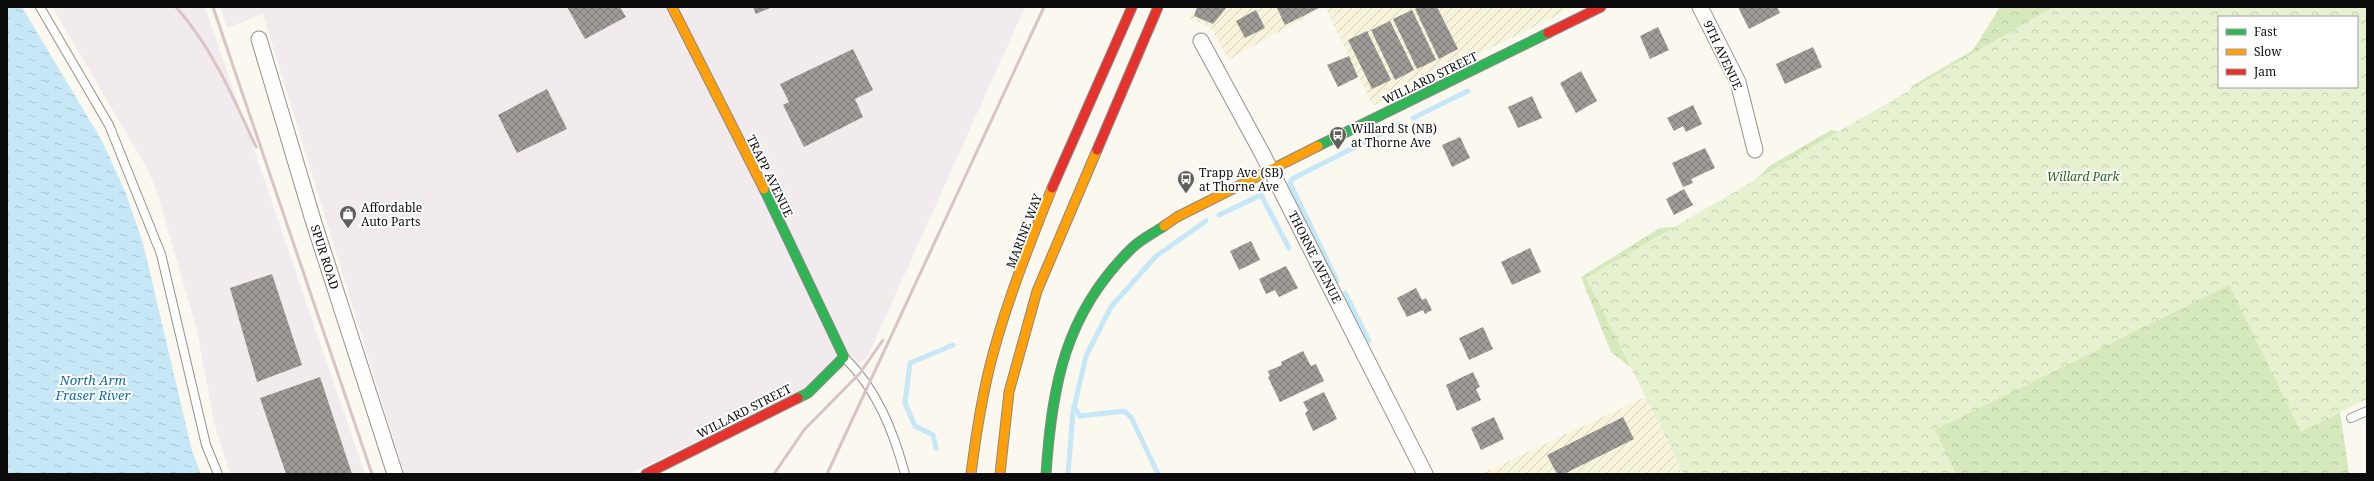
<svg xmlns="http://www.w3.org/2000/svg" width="2374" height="481" viewBox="0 0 2374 481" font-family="'Noto Serif',serif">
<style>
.industrial{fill:#f2ebee}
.farmland{fill:url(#farmland-furrows)}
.forest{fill:url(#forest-crowns);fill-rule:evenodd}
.park{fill:url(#park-crowns);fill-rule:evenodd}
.water{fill:url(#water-ripples)}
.pier{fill:#fbf8f0}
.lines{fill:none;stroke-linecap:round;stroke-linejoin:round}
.stream{stroke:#c5e7f6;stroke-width:5}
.building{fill:url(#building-cross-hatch)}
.lane-casing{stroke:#94928f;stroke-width:10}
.street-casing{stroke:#94928f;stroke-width:17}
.fast-casing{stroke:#8a8985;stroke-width:11}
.slow-casing{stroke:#8a8985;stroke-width:11}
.jam-casing{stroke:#8a8985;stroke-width:11}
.lane{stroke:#fefefd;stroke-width:8}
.street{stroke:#fefefd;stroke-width:15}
.fast{stroke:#30b455;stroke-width:9}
.slow{stroke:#ff9f0a;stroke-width:9}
.jam{stroke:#e5322d;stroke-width:9}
.rail{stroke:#d8c3c5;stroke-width:3}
.labels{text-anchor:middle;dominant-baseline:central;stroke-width:4;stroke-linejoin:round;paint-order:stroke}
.street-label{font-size:12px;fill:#0c0c0c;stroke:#fff}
.poi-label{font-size:12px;fill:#0c0c0c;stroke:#fff;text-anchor:start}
.park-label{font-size:12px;font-style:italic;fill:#2d661a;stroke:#fff}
.water-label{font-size:13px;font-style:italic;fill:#1169a3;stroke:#fff}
</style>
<defs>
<pattern id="farmland-furrows" width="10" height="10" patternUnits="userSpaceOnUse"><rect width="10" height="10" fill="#f8f4dc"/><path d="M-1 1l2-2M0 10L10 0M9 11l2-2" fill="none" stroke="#d3d0bc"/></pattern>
<pattern id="forest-crowns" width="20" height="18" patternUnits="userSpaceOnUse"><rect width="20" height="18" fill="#d6e9bd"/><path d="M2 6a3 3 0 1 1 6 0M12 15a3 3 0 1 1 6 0" fill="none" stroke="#b6c7a1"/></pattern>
<pattern id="park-crowns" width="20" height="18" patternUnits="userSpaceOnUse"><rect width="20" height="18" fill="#e5f1cf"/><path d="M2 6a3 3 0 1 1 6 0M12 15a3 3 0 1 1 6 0" fill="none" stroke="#c3cdb1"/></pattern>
<pattern id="water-ripples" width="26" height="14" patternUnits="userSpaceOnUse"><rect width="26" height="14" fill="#c5e7f6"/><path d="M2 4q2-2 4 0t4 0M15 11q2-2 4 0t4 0" fill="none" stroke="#a8c5d2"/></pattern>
<pattern id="building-cross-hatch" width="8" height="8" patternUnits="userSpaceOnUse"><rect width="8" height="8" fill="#9e9a96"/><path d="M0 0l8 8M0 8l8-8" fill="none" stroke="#7f7c79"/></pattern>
</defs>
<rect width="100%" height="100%" fill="#fbf8f0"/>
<!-- industrial -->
<g class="industrial">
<path d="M52,7H205L365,474H230L214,422L197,330L157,192L148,170Z"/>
<path d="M220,7H1025L867,358L629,474H404L263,14L227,28Z"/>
</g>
<!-- farmland -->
<g class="farmland">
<path d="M1194,7H1324L1228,60L1212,29L1189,18Z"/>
<path d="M1325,7H1574L1373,106Z"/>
<path d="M1645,397L1684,474H1481Z"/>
</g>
<!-- forest -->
<path class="forest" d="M2000,7H2367V392L2339,404L2349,474H1688L1668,396L1611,352L1581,277L1660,228L1714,224L1768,167L1831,130L1879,139L1912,86L1973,50ZM2219,17H2357V87H2219Z"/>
<!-- park -->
<path class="park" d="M2053,7H2367V399L2301,432L2229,285L1935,430L1956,474H1684L1586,278ZM2219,17H2357V87H2219Z"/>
<!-- water -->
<path class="water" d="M7,7H25L98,131L137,213L192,439L205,474H7Z"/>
<!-- pier -->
<path class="pier" d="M22,7H28L100,130L139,212L163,304L194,438L207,474H201L192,451L143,243L125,191L102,141Z"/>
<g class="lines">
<!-- stream -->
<g class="stream">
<path d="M1413,118L1468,91"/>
<path d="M1219,215L1261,195L1289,248"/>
<path d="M1337,281L1290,183L1292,179L1400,124"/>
<path d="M1345,293L1369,341"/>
<path d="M1074,407L1080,416L1124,411L1131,417L1158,474"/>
<path d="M936,448L933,435L915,426L905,403L910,363L953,345"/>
<path d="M1068,474L1073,412L1086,356L1111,307L1156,256L1206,221"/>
</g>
</g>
<!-- building -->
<g class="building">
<path d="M567,7H620L626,17L585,39Z"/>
<path d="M753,7H772L756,14Z"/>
<path d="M1197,7H1227L1213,24L1194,16Z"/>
<path d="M1279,7H1321L1285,25L1277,8Z"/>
<path d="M1420,7H1437L1458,49L1439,59L1415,9Z"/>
<path d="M1738,7H1777L1780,13L1749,29Z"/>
<path d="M1256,10L1265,28L1245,38L1236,21Z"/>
<path d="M1412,10L1436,60L1417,69L1393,19Z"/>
<path d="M1390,21L1414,70L1395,80L1371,30Z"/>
<path d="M1658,27L1669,50L1650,59L1640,36Z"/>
<path d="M1367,31L1391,80L1372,89L1348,40Z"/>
<path d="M1813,47L1822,67L1785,84L1776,64Z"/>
<path d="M853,49L873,90L855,99L863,117L804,147L783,105L789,102L780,84Z"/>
<path d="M1349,56L1358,77L1338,87L1327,65Z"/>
<path d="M1581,71L1597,101L1576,113L1560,83Z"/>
<path d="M547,89L567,129L517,153L498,115Z"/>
<path d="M1532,96L1542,118L1518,128L1508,107Z"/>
<path d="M1693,105L1702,124L1686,132L1683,126L1674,131L1667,118Z"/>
<path d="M1460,137L1470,158L1452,167L1442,145Z"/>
<path d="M1705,148L1715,168L1691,179L1693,183L1683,187L1672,163Z"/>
<path d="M1684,189L1693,205L1674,215L1666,199Z"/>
<path d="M1251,241L1260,260L1239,270L1230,251Z"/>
<path d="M1530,248L1541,272L1512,285L1501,262Z"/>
<path d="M1286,266L1298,288L1279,297L1275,290L1266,294L1259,279Z"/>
<path d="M272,274L302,365L257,382L230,288Z"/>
<path d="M1416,288L1422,300L1426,298L1432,310L1425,314L1423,310L1407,317L1397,298Z"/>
<path d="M1483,327L1493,349L1469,360L1459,338Z"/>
<path d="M1303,351L1311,366L1316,364L1324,381L1280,402L1268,377L1270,376L1268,371L1282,365L1281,362Z"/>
<path d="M1473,372L1480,387L1476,389L1481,400L1457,411L1446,385Z"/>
<path d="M320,377L352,474H286L260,398Z"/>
<path d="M1324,392L1337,419L1313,431L1305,413L1308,411L1303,402Z"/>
<path d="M1494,417L1504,439L1481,450L1471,428Z"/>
<path d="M1623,417L1634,439L1564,474H1557L1547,455Z"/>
</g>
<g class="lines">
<defs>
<g id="lane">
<path d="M40,7L109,125L161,254L206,445L218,474"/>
<path d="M845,358C877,390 893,430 905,474"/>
<path d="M2351,418L2367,411"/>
</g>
<g id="street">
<path d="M1700,7L1738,82L1755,150"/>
<path d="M259,39L313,220L395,474"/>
<path d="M1201,41L1262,153L1425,474"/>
</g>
<g id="fast">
<path d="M1318,146L1548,33"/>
<path d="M764,189L844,357L808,393L798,398"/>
<path d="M1046,474C1052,385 1065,313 1132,248C1141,239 1154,233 1164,226"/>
</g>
<g id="slow">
<path d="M672,7L764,189"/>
<path d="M1164,226L1177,217L1318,146"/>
<path d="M971,474C976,434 982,394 993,354C1008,298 1030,243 1052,188"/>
<path d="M1000,474L1009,392L1037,291L1097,150"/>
</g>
<g id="jam">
<path d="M1548,33L1601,7"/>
<path d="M1097,150L1158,7"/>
<path d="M1052,188L1132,7"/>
<path d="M646,474L798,398"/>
</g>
</defs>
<!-- lane casing -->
<use href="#lane" class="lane-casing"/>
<!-- street casing -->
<use href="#street" class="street-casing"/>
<!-- fast casing -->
<use href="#fast" class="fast-casing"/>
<!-- slow casing -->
<use href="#slow" class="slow-casing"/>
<!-- jam casing -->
<use href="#jam" class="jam-casing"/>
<!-- lane -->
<use href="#lane" class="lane"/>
<!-- street -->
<use href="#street" class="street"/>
<!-- fast -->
<use href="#fast" class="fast"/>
<!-- slow -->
<use href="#slow" class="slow"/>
<!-- jam -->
<use href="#jam" class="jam"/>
<!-- rail -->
<g class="rail">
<path d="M176,7C212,47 234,99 256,147"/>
<path d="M213,7L372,474"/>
<path d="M774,474L804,430L860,373L883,340"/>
<path d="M827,474L1044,7"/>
</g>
</g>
<!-- icons -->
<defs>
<symbol id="bus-pin" viewBox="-11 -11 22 30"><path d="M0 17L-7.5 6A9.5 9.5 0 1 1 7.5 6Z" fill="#605f5c" stroke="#fff"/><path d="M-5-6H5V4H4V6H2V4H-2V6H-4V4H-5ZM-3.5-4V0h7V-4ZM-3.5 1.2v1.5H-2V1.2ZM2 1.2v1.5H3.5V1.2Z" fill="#fff"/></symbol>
<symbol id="shop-pin" viewBox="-11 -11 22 30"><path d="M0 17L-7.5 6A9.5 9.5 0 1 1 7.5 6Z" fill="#605f5c" stroke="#fff"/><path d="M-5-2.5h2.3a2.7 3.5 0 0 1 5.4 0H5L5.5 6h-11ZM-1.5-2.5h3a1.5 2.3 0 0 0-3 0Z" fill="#fff"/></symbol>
</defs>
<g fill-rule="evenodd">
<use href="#bus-pin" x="1328" y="125" width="20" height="27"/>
<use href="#bus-pin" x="1176" y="169" width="20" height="27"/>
<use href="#shop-pin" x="338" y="204" width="20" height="27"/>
</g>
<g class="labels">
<!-- street labels -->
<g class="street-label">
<text transform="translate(1723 55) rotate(65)">9TH AVENUE</text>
<text transform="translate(1430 78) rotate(-26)">WILLARD STREET</text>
<text transform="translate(770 176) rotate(64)">TRAPP AVENUE</text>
<text transform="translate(1024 231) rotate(-69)">MARINE WAY</text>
<text transform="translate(325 257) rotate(72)">SPUR ROAD</text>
<text transform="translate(1315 257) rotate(63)">THORNE AVENUE</text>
<text transform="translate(744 411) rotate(-27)">WILLARD STREET</text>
</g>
<!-- poi labels -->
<g class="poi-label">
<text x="1351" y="128">Willard St (NB)<tspan x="1351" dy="14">at Thorne Ave</tspan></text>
<text x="1199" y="172">Trapp Ave (SB)<tspan x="1199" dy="14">at Thorne Ave</tspan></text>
<text x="361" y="207">Affordable<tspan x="361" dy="14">Auto Parts</tspan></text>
</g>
<!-- park labels -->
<g class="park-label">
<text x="2083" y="176">Willard Park</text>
</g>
<!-- water labels -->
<g class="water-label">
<text x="93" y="380">North Arm<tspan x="93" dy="15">Fraser River</tspan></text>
</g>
</g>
<!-- border -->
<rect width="2374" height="481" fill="none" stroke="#0c0c0c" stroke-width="16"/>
<!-- legend -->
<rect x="2218" y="16" width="140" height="72" fill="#ffffff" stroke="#9e9e9e"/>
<rect x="2226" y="29" width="20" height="6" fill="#30b455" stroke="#9e9e9e"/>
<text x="2254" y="36" font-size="12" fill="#0c0c0c">Fast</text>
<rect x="2226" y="49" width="20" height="6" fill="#ff9f0a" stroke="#9e9e9e"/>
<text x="2254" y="56" font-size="12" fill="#0c0c0c">Slow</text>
<rect x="2226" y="69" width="20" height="6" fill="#e5322d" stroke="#9e9e9e"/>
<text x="2254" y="76" font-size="12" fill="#0c0c0c">Jam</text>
</svg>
